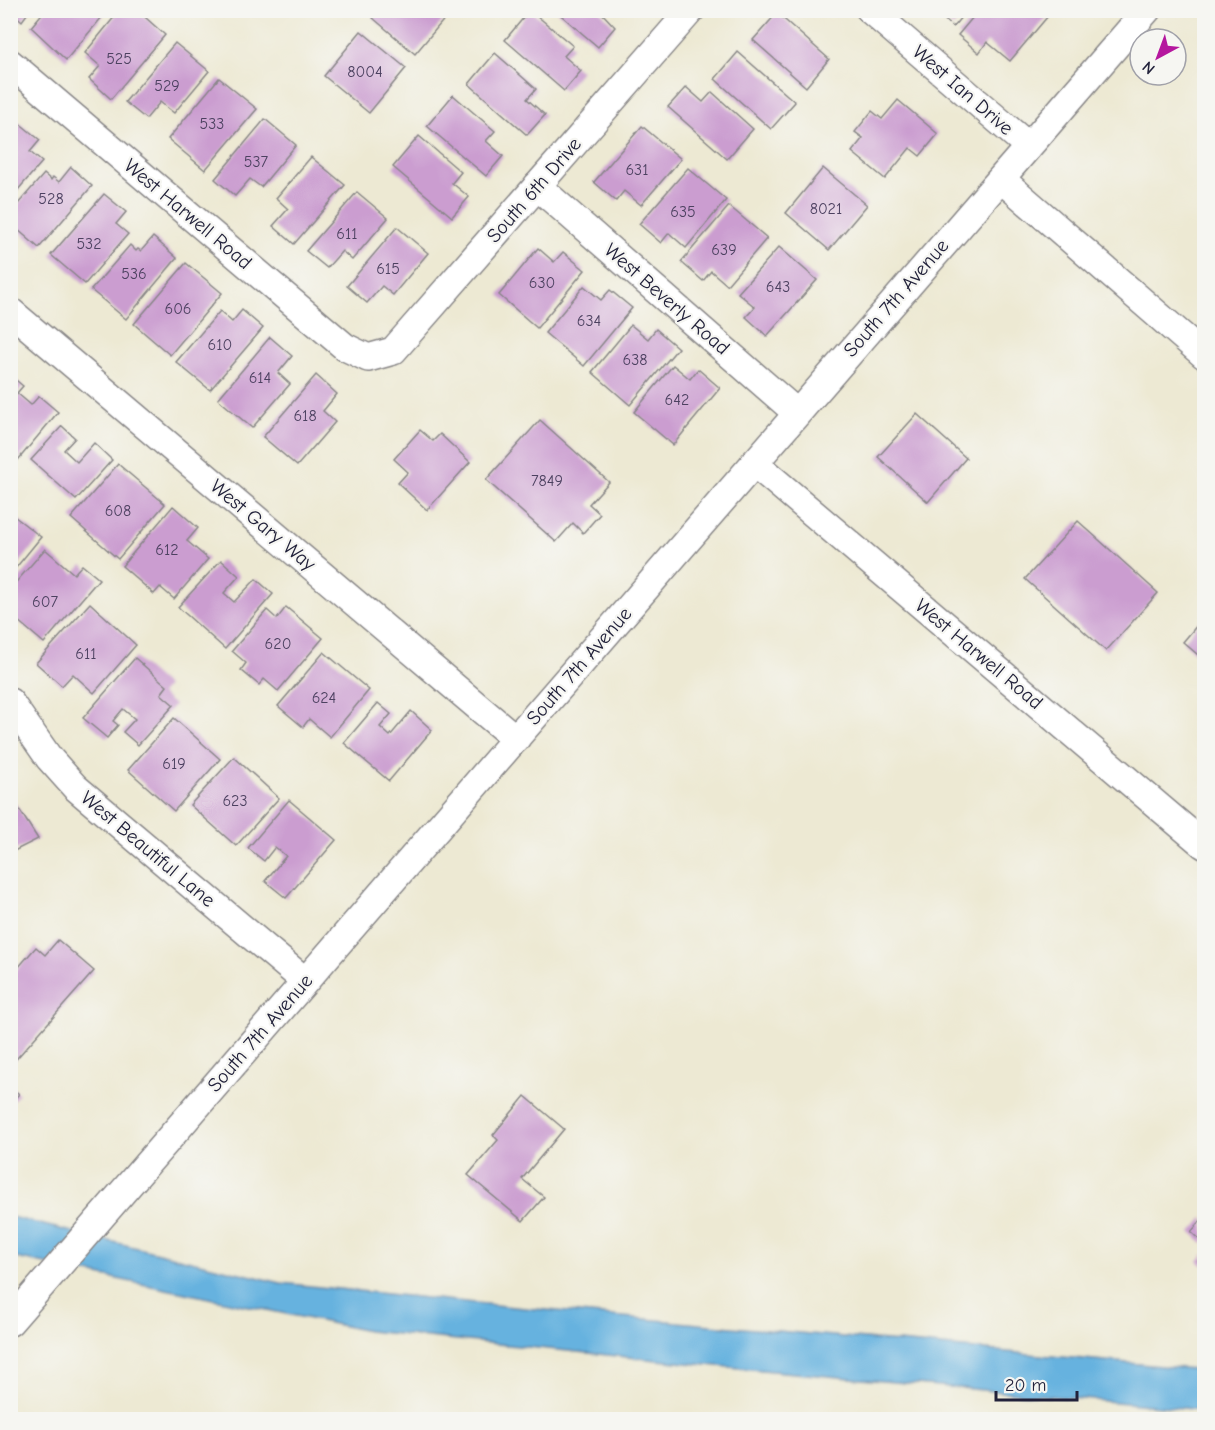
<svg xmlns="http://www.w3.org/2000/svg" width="1215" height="1430" viewBox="0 0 1215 1430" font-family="'Comic Neue',sans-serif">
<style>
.water{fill:#66b2df;stroke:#446a8d;stroke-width:1.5}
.building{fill:#cb9dd0}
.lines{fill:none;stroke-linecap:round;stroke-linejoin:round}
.minor-casing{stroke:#888687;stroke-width:30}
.minor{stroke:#fff;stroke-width:27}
.labels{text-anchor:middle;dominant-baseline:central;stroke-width:4.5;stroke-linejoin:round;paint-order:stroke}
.number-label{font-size:16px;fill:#4c4160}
.street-label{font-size:20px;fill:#22223b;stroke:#f6f6f2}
</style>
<rect width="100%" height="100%" fill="#f6f6f2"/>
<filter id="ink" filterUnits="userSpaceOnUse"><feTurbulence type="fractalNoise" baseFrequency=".0167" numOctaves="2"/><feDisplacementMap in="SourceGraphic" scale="12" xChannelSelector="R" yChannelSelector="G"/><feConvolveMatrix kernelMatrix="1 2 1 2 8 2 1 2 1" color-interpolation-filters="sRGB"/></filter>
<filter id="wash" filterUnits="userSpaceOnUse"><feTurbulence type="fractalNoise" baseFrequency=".008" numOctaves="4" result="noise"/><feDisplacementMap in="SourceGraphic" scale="24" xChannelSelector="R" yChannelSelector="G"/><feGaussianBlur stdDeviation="1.35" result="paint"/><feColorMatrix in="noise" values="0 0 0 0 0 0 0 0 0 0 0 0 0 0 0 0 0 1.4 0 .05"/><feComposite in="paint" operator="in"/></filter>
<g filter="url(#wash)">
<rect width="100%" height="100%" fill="#ede9d3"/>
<!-- water -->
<path class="water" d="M11,1217L281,1283L514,1307L1204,1370V1410L707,1365L368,1331L11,1257Z"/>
<g id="blocks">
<!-- building -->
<g class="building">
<path d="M10,10H30L22,21Z"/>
<path d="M45,10H108L66,60L31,27Z"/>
<path d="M120,10H137L165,35L111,99L89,79L100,66L85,53Z"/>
<path d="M379,10H452L415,54L373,18Z"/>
<path d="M530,10L573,46L564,56L581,71L564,91L505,40Z"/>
<path d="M555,10H599L615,27L598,47Z"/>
<path d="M933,10H967L953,27Z"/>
<path d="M979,10H1040L1048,16L1010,61L987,42L979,53L958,35Z"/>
<path d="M777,13L829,59L806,87L753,40Z"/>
<path d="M361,31L406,68L369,113L324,76Z"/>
<path d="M175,43L209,71L174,113L160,102L146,119L125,102Z"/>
<path d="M738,52L795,102L771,129L715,79Z"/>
<path d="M495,53L536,89L527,99L545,115L527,135L469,84Z"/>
<path d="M219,78L257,109L205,170L168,139Z"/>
<path d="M686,87L703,102L712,92L753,129L727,159L668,107Z"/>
<path d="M453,95L495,131L486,141L503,156L486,176L427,126Z"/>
<path d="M898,100L938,134L920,156L910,148L885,179L852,152L863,138L855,132L872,111L882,119Z"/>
<path d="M265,119L296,145L261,187L250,179L235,196L215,179Z"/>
<path d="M18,122L40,140L30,152L42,162L10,199V131Z"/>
<path d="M642,126L681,159L641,205L624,191L616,201L594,182Z"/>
<path d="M419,136L461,172L452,183L469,197L452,217L393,167Z"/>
<path d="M311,157L345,185L294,244L273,226L288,209L276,198Z"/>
<path d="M71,167L92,186L39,248L10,223V213L44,174L51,180L53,177L59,182Z"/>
<path d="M688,168L726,200L686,248L669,233L661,243L639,224Z"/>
<path d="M823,168L867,205L829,250L786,213Z"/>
<path d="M357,192L388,218L352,260L342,251L327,268L306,251Z"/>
<path d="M104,194L126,212L116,224L128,234L85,284L51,255Z"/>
<path d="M729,206L767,238L727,285L711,271L703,281L681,262Z"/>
<path d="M397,227L428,253L393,295L382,286L367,303L347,286Z"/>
<path d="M153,237L177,258L126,319L91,290L130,245L136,251L138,249L141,251Z"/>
<path d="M779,247L817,280L767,336L746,317L755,307L738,293Z"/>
<path d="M538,248L554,262L563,252L585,270L537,328L499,295Z"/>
<path d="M186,263L222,293L170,355L134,324Z"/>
<path d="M584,286L601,300L610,290L632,308L584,366L545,333Z"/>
<path d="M242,310L263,328L210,390L176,362L220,311L232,322Z"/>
<path d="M631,325L648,339L656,329L678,348L630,405L592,372Z"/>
<path d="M270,337L292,356L278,373L290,384L252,428L218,399Z"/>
<path d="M673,365L690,379L698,369L720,388L673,445L634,412Z"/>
<path d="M316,375L337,394L323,411L335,422L297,466L263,437Z"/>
<path d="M11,376L23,386L17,393L31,405L39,396L58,412L18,460L10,454Z"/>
<path d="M917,414L966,458L928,502L878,457Z"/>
<path d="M540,420L609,482L589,504L600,514L583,533L573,523L556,542L486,480Z"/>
<path d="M62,426L75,438L64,450L77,462L94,443L112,460L76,500L31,460Z"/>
<path d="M420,430L433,441L440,434L470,462L427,510L398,483L408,472L394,459Z"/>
<path d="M118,464L165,504L118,559L71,518Z"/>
<path d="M173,506L198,528L187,541L208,559L174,599L160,587L154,594L122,566Z"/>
<path d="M10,513L41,537L10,575Z"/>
<path d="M1078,521L1158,593L1106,651L1025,579Z"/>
<path d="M45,549L74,574L82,565L99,579L44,643L10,614V589Z"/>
<path d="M221,560L239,576L224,593L234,602L256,579L273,594L225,649L178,607Z"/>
<path d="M90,603L136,645L94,693L73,674L62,686L36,663Z"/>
<path d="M286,607L323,638L278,691L264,679L259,685L241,670L246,663L232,651L267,610L277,619Z"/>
<path d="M1204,617V660L1183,642Z"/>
<path d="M324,652L369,690L330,737L309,719L303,727L278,706Z"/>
<path d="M135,658L167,686L161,694L174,705L138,745L123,732L135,719L123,709L113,721L118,725L107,738L83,718Z"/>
<path d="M378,703L391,714L380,727L390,736L411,711L432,730L389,781L344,743Z"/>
<path d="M174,718L220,759L174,811L128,770Z"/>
<path d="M234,757L279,798L236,846L190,805Z"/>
<path d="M12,798L38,839L10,853V799Z"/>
<path d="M289,800L336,840L286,898L265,881L286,856L275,847L264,861L248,848Z"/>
<path d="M58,940L94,971L10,1066V977L36,947L45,955Z"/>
<path d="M10,1086L19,1094L10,1103Z"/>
<path d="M525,1096L564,1129L522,1179L544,1197L523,1221L468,1175L498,1140L493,1135Z"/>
<path d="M1204,1217V1244L1191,1232Z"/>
<path d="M1204,1254V1266L1198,1261Z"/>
</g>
</g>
</g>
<g filter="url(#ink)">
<use href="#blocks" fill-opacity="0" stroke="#888687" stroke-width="1.5"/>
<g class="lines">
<defs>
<g id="minor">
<path d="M870,10L1028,146"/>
<path d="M10,63L345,347L368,358L393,351L691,10"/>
<path d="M1001,179L1204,355"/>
<path d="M537,186L797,413"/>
<path d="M10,311L516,739"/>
<path d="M754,463L1204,845"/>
<path d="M10,702L49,758L75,787L305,981"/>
<path d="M10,1322L1147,10"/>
</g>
</defs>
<!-- minor casing -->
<use href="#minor" class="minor-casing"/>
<!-- minor -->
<use href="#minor" class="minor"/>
</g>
</g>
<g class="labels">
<!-- number labels -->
<g class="number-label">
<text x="119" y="59">525</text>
<text x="365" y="72">8004</text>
<text x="167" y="86">529</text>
<text x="212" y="124">533</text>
<text x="256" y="162">537</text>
<text x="637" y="170">631</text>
<text x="51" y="199">528</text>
<text x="826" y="209">8021</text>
<text x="683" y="212">635</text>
<text x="347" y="234">611</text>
<text x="89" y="244">532</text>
<text x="724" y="250">639</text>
<text x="388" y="269">615</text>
<text x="134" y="274">536</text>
<text x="542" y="283">630</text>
<text x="778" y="287">643</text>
<text x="178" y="309">606</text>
<text x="589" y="321">634</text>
<text x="220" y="345">610</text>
<text x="635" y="360">638</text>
<text x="260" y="378">614</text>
<text x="677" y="400">642</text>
<text x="305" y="416">618</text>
<text x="547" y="481">7849</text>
<text x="118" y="511">608</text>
<text x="167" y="550">612</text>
<text x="45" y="602">607</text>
<text x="278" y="644">620</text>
<text x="86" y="654">611</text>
<text x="324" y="698">624</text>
<text x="174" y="764">619</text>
<text x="235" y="801">623</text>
</g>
<!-- street labels -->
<g class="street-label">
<text transform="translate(963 90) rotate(41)">West Ian Drive</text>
<text transform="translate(534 190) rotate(-49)">South 6th Drive</text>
<text transform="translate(188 214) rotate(40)">West Harwell Road</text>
<text transform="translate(896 298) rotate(-49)">South 7th Avenue</text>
<text transform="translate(667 299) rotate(41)">West Beverly Road</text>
<text transform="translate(263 525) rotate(40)">West Gary Way</text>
<text transform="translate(979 654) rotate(40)">West Harwell Road</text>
<text transform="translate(579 666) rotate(-49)">South 7th Avenue</text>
<text transform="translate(148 849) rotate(40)">West Beautiful Lane</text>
<text transform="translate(260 1033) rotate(-49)">South 7th Avenue</text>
</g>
</g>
<!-- margin -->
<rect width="1215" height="1430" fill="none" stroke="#f6f6f2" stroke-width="36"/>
<!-- north arrow -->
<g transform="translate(1158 57) rotate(221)"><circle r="28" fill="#f6f6f2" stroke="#a1a1a9" stroke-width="1.5"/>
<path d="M0-4.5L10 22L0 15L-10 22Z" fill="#b5179e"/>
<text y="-9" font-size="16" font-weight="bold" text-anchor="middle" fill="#22223b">N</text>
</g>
<!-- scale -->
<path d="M996 1391v9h81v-9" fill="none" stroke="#22223b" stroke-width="3"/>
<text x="1005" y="1391" font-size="18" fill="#22223b" stroke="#f6f6f2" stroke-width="4.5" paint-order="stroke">20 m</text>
</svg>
